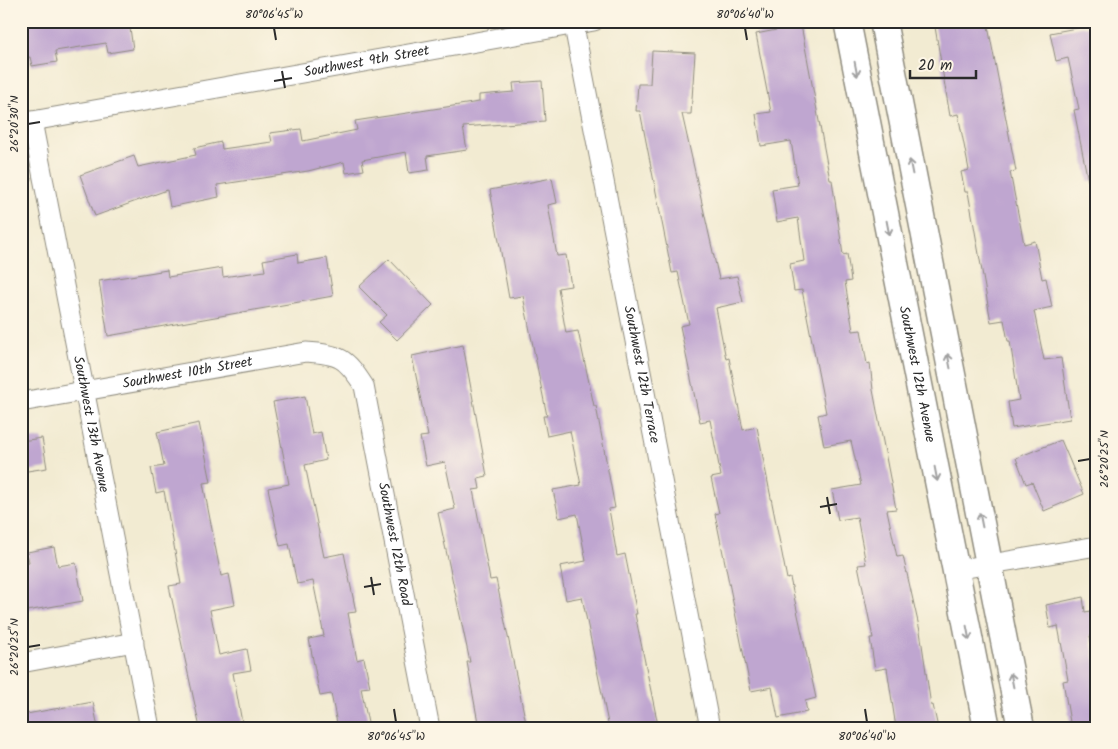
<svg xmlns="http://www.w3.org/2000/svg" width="1118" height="749" viewBox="0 0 1118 749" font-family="Kalam,sans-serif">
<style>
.building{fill:#bfa6d0}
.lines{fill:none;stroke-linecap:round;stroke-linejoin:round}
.street-casing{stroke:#8e8b7e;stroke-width:21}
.secondary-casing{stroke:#8e8b7e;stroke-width:29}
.street{stroke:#fff;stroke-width:19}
.secondary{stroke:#fff;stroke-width:26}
.oneway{stroke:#a0a0a0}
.ticks{fill:none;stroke:#2b2b2b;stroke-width:2}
.labels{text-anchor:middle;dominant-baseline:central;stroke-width:4.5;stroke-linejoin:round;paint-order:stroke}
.street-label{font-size:14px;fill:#2b2b2b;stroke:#fcf5e5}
.neatline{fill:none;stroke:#2b2b2b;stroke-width:2}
.ticks-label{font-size:12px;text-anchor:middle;fill:#2b2b2b}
</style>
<rect width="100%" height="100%" fill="#fcf5e5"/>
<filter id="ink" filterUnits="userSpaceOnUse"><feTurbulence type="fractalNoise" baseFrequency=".02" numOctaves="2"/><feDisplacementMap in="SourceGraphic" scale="10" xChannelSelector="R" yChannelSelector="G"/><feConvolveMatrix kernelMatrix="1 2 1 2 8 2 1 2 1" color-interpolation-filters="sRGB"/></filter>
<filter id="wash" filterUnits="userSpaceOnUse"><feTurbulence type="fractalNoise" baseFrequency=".0096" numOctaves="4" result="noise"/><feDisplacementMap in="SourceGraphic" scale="20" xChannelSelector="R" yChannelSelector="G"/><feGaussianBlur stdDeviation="1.12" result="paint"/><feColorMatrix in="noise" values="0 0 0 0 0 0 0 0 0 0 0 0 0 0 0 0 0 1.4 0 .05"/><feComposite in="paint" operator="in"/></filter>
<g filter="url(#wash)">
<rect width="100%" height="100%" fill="#f2ebd2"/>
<g id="blocks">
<!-- building -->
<g class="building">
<path d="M21,21H129L133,49L108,53L106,43L55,51L57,62L32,66L30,57L21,59Z"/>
<path d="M934,21H987L1016,171L1010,172L1024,244L1035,241L1042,279L1046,278L1052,307L1034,311L1044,360L1061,358L1070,419L1012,428L1008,402L1019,400L1010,341H1008L1004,320L991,322L968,192H965L961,172L969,170L958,114L950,116Z"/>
<path d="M1097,24V180L1088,181L1074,110L1079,109L1068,58L1056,61L1050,33Z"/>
<path d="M801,25L830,180H832L843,255L847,254L851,281L845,282L853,331L861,330L867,364L870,363L873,390L896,509L887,510L897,557L903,556L920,631L931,706L933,705L938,728H896L887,668L875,670L870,638H873L858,565L866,564L857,517L838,520L832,490L861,485L851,441L824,446L818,415L826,413L802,290L794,291L790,264L804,261L798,218L777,222L772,189L798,185L791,141L761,146L756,114L771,112L756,34Z"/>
<path d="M652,51L695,53L691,114H682L719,279L737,276L743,302L716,308L726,359L729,358L743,430L757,427L787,579L790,578L816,698L805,701L807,712L778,718L772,687L751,691L715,514L719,513L711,478L721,476L710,420L700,422L680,326L689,324L678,272L672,273L640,111H636L638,84H650Z"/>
<path d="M542,81L545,121L463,127L467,150L427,156L429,170L409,173L406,152L362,160L364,170L346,173L344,162L308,171L217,185L219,197L170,207L167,190L95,216L80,175L134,156L138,167L196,155L194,148L221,142L222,149L272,142L270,133L301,129L303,141L357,130L355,121L479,102V95L514,92L513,83Z"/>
<path d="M552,178L557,203L548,205L557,256L566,255L571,286L558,288L566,333L578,331L594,406H596L615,508L609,509L617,556L625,554L637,614H635L658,725L645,728H609L582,597L566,600L560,566L586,561L577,514L559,518L553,490L581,485L570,431L547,436L543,416H547L523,296L509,298L490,190Z"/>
<path d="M297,254L298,263L327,258L333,296L108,336L99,281L167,270L168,277L222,268L223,277L265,271L263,260Z"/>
<path d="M389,259L433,305L397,340L379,322L387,315L359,287Z"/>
<path d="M463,345L487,476L478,478L480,489L473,490L490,580L496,579L527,728H479L467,662H470L438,513L455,509L445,462L426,466L420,437L428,436L412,356Z"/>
<path d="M305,396L312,434L321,432L326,460L305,465L324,557L344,553L356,612L348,613L357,660L364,658L370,687L361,688L369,728H338L331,694L320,696L309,639L324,636L313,581L297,584L289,544L280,546L268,488L289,484L273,402Z"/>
<path d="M199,423L211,482L203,483L221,576L229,574L235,605L210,610L219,655L247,649L251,670L233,673L243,728H200L169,586L181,584L164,491L156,493L151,468L164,466L157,432Z"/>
<path d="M42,438L47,468L21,472V441Z"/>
<path d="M1061,440L1084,494L1044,511L1032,482L1026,484L1016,458Z"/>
<path d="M54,547L58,566L76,563L83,601L21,612V564L29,562L27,552Z"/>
<path d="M1083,597L1085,612L1097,610V635L1090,636L1097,672V728H1071L1063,681L1068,680L1058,626L1050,628L1046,605Z"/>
<path d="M93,702L98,728H21V715Z"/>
</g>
</g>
</g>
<g filter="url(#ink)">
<use href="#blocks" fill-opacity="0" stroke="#8e8b7e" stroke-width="1"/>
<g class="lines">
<defs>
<g id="street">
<path id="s1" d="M573,21L710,728"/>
<path id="s2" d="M32,121L150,728"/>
<path id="s3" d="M21,123L594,21"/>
<path id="s4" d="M21,402L306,352C340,354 346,358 364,386L430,728"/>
<path d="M955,570L1097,546"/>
<path d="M21,663L134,642"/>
</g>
<g id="secondary">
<path id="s5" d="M847,21L987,728"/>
<path d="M883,21L1021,728"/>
</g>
</defs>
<!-- street casing -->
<use href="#street" class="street-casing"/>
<!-- secondary casing -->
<use href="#secondary" class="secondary-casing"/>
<!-- street -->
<use href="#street" class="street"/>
<!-- secondary -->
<use href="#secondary" class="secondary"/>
</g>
<!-- one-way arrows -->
<defs><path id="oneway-shaft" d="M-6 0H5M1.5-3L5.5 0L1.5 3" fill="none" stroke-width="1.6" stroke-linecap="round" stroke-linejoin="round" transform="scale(1.25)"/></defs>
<g class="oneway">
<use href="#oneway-shaft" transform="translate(856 69) rotate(79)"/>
<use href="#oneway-shaft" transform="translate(911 167) rotate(-101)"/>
<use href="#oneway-shaft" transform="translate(888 228) rotate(79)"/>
<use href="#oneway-shaft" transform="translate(949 361) rotate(-101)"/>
<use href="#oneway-shaft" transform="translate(936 474) rotate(79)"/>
<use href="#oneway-shaft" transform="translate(981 520) rotate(-101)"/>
<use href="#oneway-shaft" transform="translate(968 633) rotate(79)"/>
<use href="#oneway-shaft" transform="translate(1012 680) rotate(-101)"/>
</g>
</g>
<!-- ticks -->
<path class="ticks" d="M274,28L276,40M745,28L747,40M282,71L285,88M274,81L292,78M28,124L40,122M1078,461L1090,459M827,497L830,514M820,507L837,504M371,577L374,595M364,587L381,584M28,647L40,645M394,709L396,722M865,709L867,722"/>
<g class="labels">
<!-- street labels -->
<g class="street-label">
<text stroke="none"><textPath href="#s3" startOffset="351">Southwest 9th Street</textPath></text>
<text stroke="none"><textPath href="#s4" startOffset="169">Southwest 10th Street</textPath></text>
<text stroke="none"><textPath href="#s5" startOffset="360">Southwest 12th Avenue</textPath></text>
<text stroke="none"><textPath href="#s1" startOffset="360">Southwest 12th Terrace</textPath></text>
<text stroke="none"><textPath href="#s2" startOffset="309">Southwest 13th Avenue</textPath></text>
<text stroke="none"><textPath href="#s4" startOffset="522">Southwest 12th Road</textPath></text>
</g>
</g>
<!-- margin -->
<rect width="1118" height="749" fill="none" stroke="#fcf5e5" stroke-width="55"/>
<!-- scale -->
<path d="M910 70v8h66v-8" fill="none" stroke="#2b2b2b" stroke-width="2.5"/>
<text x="918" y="70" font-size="15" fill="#2b2b2b" stroke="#fcf5e5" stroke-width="4" paint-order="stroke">20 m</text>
<rect x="28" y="28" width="1062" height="694" class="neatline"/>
<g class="ticks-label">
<text x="274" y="18">80°06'45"W</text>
<text x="745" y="18">80°06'40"W</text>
<text transform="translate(14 124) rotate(-90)" y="4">26°20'30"N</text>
<text transform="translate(1104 459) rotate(-90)" y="4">26°20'25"N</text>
<text transform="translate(14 647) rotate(-90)" y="4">26°20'25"N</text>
<text x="396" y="740">80°06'45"W</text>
<text x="867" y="740">80°06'40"W</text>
</g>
</svg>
